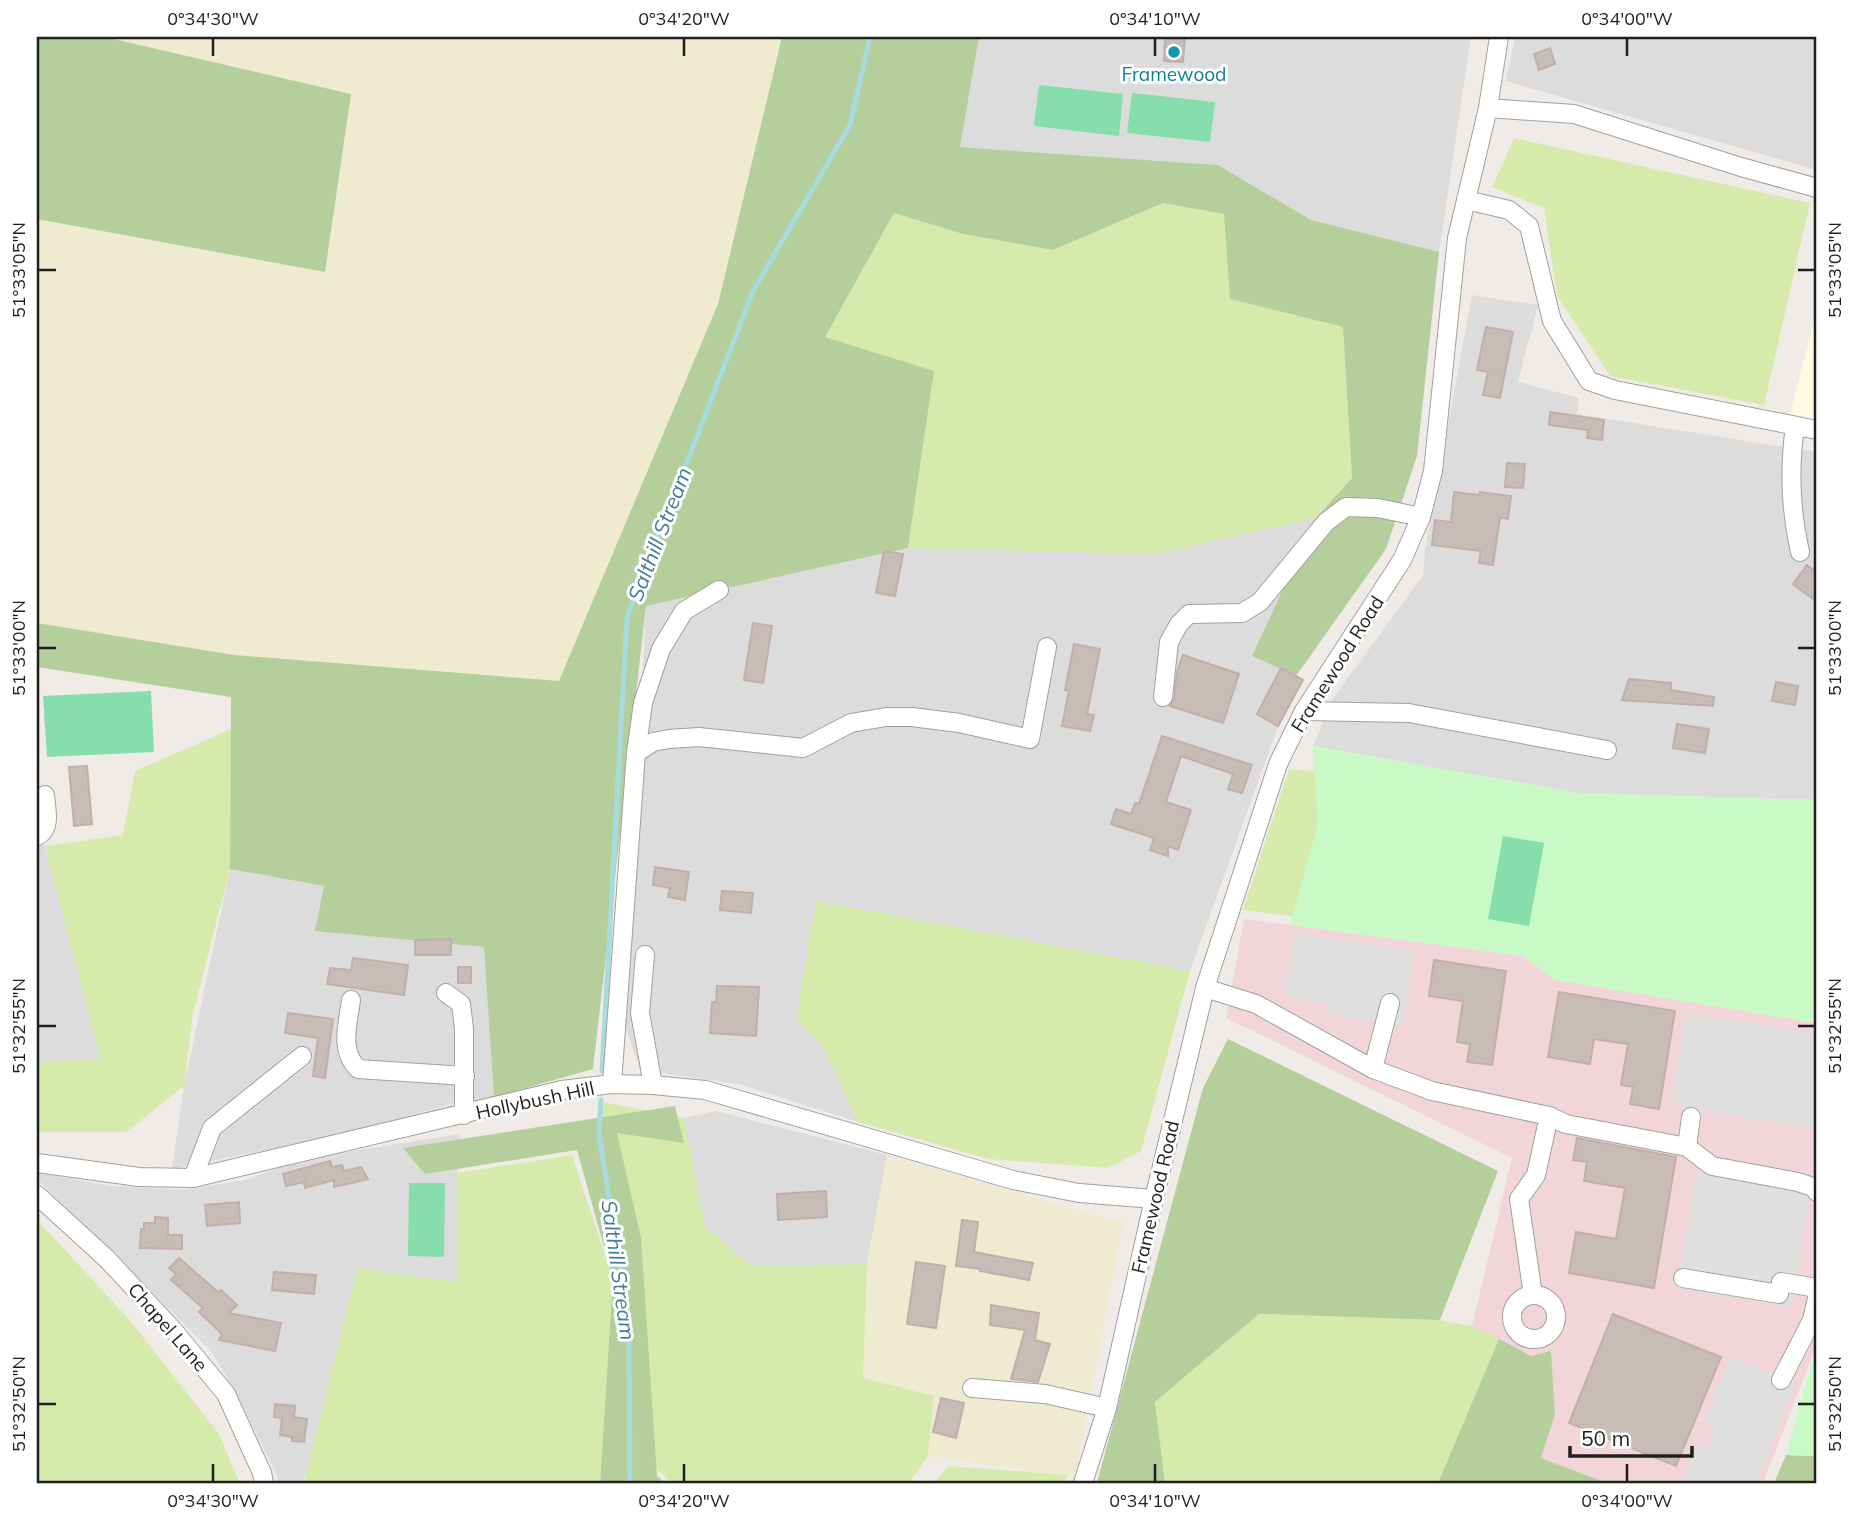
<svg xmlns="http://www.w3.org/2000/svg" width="1854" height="1520" viewBox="0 0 1854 1520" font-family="Mulish,sans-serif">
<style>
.residential{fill:#dddcdd}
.commercial{fill:#f1d5d9}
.education{fill:#fff9e0}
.farmland{fill:#eeebd1}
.grass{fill:#d6eaac}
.forest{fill:#b4cf9b}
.park{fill:#c9f9c4}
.pitch{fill:#85deab}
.parking{fill:#dfdfdf}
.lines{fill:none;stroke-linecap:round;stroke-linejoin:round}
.stream{stroke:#a7dbdd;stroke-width:5}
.building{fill:#c8bcb9;stroke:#c2afa8;stroke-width:2}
.minor-casing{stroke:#a0a0a0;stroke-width:20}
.minor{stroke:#fff;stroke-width:18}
.ticks{fill:none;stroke:#1f1f1f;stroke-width:2.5}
.culture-dot{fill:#0f9aa8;stroke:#fff;stroke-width:2.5}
.labels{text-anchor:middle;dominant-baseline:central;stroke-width:6;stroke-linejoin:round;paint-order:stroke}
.culture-label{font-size:19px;fill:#0d838f;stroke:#fff}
.street-label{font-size:19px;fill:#1f1f1f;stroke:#fff}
.water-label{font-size:21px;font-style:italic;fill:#437d97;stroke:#fff}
.neatline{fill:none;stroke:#1f1f1f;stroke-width:2.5}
.ticks-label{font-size:18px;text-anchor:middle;fill:#1f1f1f}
</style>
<rect width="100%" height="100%" fill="#f0ebe6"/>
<!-- residential -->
<g class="residential">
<path d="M979,37H1471L1439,252L1311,220L1218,165L960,147Z"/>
<path d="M1515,37H1817V170L1506,81Z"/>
<path d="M1472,295L1538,305L1518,382L1579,398L1577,414L1817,452V800L1579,793L1313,746L1334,697L1423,575L1425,550Z"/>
<path d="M1316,518L1253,655L1296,676L1190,971L816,901L796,1018L823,1046L858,1122L738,1084L640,1070L625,1025L646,606L908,548L1155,554Z"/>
<path d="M37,817L101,1059L37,1063Z"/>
<path d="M230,869L324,886L316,931L485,947L494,1097L463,1101L335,1136L172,1169L184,1086Z"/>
<path d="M716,1111L887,1155L867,1264L751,1266L705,1226L684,1118Z"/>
<path d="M460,1134L457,1173V1283L304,1478V1483H278V1477L234,1389L210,1350L37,1179V1173L112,1186L184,1190L249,1179L301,1159Z"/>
</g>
<!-- commercial -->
<path class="commercial" d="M1244,919L1523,956L1556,980L1817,1023V1344L1763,1483H1607L1541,1458L1555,1414L1551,1352L1531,1356L1472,1326L1512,1158L1226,1018Z"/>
<!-- education -->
<path class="education" d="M1817,310V424L1789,418Z"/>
<!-- farmland -->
<g class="farmland">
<path d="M105,37H782L718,304L559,682L234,655L37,623V219L325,272L351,94Z"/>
<path d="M887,1155L1123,1223L1075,1477L928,1456L934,1396L863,1378L867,1264Z"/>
</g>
<!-- grass -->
<g class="grass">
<path d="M1514,138L1810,203L1764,405L1610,376L1557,296L1544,208L1492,187Z"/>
<path d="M1163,203L1225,214L1230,299L1343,327L1352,478L1316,518L1155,554L908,548L934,371L825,337L894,213L963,234L1053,250Z"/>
<path d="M231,729L230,869L193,1013L184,1086L126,1132H37V1063L100,1058L45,846L123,835L135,771Z"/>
<path d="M1289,769L1383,776L1397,930L1243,910Z"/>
<path d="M816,901L1190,971L1141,1151L1108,1168L988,1159L858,1122L823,1046L796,1018Z"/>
<path d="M598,1101L684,1118L705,1226L751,1266L867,1264L863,1378L934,1396L928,1456L909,1483H672L636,1450L622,1239Z"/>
<path d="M572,1155L613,1279L600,1483H304L357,1268L457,1282V1173Z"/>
<path d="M37,1220L127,1317L217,1431L240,1483H37Z"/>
<path d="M1259,1314L1440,1320L1472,1326L1499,1339L1438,1483H1165L1155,1402Z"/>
<path d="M949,1466L1068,1475L1064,1483H933Z"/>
</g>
<!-- forest -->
<g class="forest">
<path d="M37,37H105L351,94L325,272L37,219Z"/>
<path d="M782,37H979L960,147L1218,165L1311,220L1439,252L1417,456L1386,549L1296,676L1252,656L1316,518L1352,478L1343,327L1230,299L1224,214L1163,203L1053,250L963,234L894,213L825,337L934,371L908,548L646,606L593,1069L494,1097L484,947L315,931L324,886L230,869L231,697L37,667V623L234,655L559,681L718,304Z"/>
<path d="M1228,1039L1498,1171L1440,1320L1259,1314L1155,1402L1165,1483H1097L1203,1088Z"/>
<path d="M675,1106L684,1143L617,1133L641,1238L657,1476L666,1483H600L613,1279L577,1150L425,1174L403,1148Z"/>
<path d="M1499,1339L1531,1356L1551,1351L1555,1414L1541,1458L1607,1483H1438Z"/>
<path d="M1786,1455L1817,1456V1483H1774Z"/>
</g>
<!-- park -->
<g class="park">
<path d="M1313,746L1579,793L1817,800V1023L1555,980L1523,956L1290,925L1318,824Z"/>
<path d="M1817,1344V1456L1786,1455L1817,1345Z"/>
</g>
<!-- pitch -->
<g class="pitch">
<path d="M1039,85L1123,94L1119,136L1034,126Z"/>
<path d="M1132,93L1215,102L1210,142L1127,133Z"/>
<path d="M151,691L154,752L47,757L43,696Z"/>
<path d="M1503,836L1544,843L1529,926L1488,919Z"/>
<path d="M409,1183H445L444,1257L408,1256Z"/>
</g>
<!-- parking -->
<g class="parking">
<path d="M1294,933L1414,951L1402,1026L1328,1015L1329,1003L1284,996Z"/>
<path d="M1686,1013L1817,1034V1129L1671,1105Z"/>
<path d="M1696,1174L1811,1193L1791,1307L1677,1287Z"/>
<path d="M1729,1358L1796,1380L1757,1483H1681L1697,1446L1707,1449L1714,1427L1703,1423Z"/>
</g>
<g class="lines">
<!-- stream -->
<g class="stream">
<path d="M602,1071L627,618L753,291L850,125L870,37"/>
<path d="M601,1100L599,1135L629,1319L630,1483"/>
</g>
</g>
<!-- building -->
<g class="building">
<path d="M1165,37H1185L1183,62L1164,61Z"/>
<path d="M1550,48L1555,64L1539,70L1534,54Z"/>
<path d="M1486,327L1513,332L1500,398L1483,395L1488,372L1477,370Z"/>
<path d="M1550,412L1604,420L1602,440L1587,438L1588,430L1549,425Z"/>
<path d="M1507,463L1525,464L1523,488L1505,487Z"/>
<path d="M1454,492L1479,495L1480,492L1511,496L1508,519L1500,517L1493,565L1479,563L1481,551L1432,545L1435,520L1451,522Z"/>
<path d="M884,551L903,554L895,596L876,593Z"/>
<path d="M1807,565L1817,573V602L1793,584Z"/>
<path d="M753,623L772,626L763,683L744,680Z"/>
<path d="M1074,644L1100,649L1087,714L1094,715L1090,731L1062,726L1069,691L1065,690Z"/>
<path d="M1183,655L1239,674L1223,723L1170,706L1174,699L1177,672Z"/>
<path d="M1281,668L1303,680L1278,726L1257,714Z"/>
<path d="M1629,679L1671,683V690L1714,697L1713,706L1622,700Z"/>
<path d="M1776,682L1798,686L1795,705L1772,701Z"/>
<path d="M1677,724L1709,729L1705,753L1673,748Z"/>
<path d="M1162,736L1252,765L1242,793L1228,789L1233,774L1181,756L1166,802L1191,810L1178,850L1168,846V856L1150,850L1154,838L1111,824L1116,809L1131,814L1135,803L1139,804Z"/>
<path d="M87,766L92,824L74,826L69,767Z"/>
<path d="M655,867L689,872L685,900L668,897L670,888L653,885Z"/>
<path d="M722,891L753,893L751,913L720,910Z"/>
<path d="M451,939V955H415V940Z"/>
<path d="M353,958L408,965L404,995L327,984L330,968L351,970Z"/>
<path d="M1434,960L1506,971L1492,1065L1467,1062L1470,1044L1457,1042L1463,1001L1429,996Z"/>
<rect x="458" y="967" width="13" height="16"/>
<path d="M717,986L759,987L756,1036L710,1033L712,1002H716Z"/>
<path d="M1559,992L1675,1011L1659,1109L1630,1104L1633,1087L1621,1085L1628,1044L1594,1039L1590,1064L1548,1057Z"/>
<path d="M288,1013L333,1019L325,1078L313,1076L318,1038L285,1033Z"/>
<path d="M1577,1138L1676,1157L1654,1288L1569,1273L1576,1232L1616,1239L1625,1188L1584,1181L1587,1162L1573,1160Z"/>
<path d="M330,1161L332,1167L342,1165L344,1171L361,1167L368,1179L334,1187V1180L305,1188L304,1182L286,1186L283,1174Z"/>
<path d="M826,1191L827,1217L778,1220L777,1194Z"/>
<path d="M239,1202L240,1223L207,1226L205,1205Z"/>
<path d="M155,1217L168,1218V1235H182V1249L140,1248L141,1229H144V1223H155Z"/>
<path d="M962,1220L978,1222L974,1252L1033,1263L1029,1280L980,1271L981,1269L956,1266Z"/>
<path d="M179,1258L218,1292L221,1290L237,1305L229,1313L281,1323L275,1351L219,1340L222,1334L199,1312L203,1308L171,1280L176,1274L169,1268Z"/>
<path d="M916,1262L945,1266L936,1328L907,1324Z"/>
<path d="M274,1272L316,1275L314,1294L272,1290Z"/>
<path d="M991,1305L1039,1313L1035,1340L1050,1344L1038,1382L1011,1379L1025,1330L990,1325Z"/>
<path d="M1613,1314L1721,1357L1676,1466L1569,1423Z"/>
<path d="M941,1398L964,1403L956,1438L933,1432Z"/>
<path d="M275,1404L295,1406L294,1417L307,1419L304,1442L292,1441V1437L280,1435L282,1418L274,1417Z"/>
</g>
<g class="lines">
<defs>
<g id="minor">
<path d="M1488,108L1574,114L1741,167L1817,188"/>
<path d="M1466,200L1509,210L1529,226L1552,321L1589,381L1615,390L1817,430"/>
<path d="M1795,426C1789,469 1790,509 1800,552"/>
<path d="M1163,697L1169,642L1179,624L1189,614L1242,613L1260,602L1326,522L1346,507L1378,508L1421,517"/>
<path d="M1304,711L1409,713L1607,750"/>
<path d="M636,753L653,742L669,739L699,737L803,748L851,723L886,717H912L959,723L1030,739L1047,647"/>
<path d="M37,836C52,829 46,809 45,795"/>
<path d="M645,955L640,1013L653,1085"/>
<path d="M1205,988L1256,1004L1373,1069L1432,1091L1549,1116L1566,1124L1687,1147L1712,1166L1798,1182L1813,1187L1817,1192"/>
<path d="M446,993L461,1004L464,1029V1115"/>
<path d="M351,1000C348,1024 339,1050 358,1069L465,1076"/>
<path d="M1373,1069L1390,1003"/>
<path d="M612,1084L636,753L643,703L661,649L684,611L719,590"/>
<path d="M1687,1147L1691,1117"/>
<path d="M37,1163L139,1177L193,1178L562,1090L612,1084L653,1085L705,1090L1013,1180L1079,1193L1154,1199"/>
<path d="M193,1178L212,1128L302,1056"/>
<path d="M37,1195L107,1259L174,1331L226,1394L262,1473L264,1483"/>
<path d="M1683,1278L1779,1294L1781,1282L1817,1288"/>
<circle cx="1534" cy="1317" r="22"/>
<path d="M1533,1295L1519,1199L1536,1175L1549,1116"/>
<path d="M1781,1380L1812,1320L1817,1298"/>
<path d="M972,1388L1045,1394L1107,1408"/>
<path d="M1083,1483L1107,1408L1154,1199L1205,988L1278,764L1304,711L1402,560L1421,517L1433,471L1457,238L1488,108L1499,37"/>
</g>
</defs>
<!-- minor casing -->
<use href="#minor" class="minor-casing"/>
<!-- minor -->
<use href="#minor" class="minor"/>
</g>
<!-- ticks -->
<path class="ticks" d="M213,38V56M684,38V56M1155,38V56M1627,38V56M38,270H56M1798,270H1815M38,648H56M1798,648H1815M38,1026H56M1798,1026H1815M38,1404H56M1798,1404H1815M213,1464V1482M684,1464V1482M1155,1464V1482M1627,1464V1482"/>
<!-- markers -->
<circle class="culture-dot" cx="1174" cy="52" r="7"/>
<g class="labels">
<!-- culture labels -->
<g class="culture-label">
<text x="1174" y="74">Framewood</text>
</g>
<!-- street labels -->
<g class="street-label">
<text transform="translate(1337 664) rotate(-58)">Framewood Road</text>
<text transform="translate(535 1100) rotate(-12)">Hollybush Hill</text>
<text transform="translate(1155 1197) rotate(-77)">Framewood Road</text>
<text transform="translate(168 1327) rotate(49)">Chapel Lane</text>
</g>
<!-- water labels -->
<g class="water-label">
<text transform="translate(659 534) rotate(-69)">Salthill Stream</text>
<text transform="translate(619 1270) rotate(82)">Salthill Stream</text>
</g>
</g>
<!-- border -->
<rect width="1854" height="1520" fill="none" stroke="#ffffff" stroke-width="77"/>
<!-- scale -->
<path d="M1570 1446v10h122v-10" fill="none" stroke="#1f1f1f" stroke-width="3.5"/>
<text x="1581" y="1446" font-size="21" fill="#1f1f1f" stroke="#ffffff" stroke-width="5" paint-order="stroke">50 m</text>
<rect x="38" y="38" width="1777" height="1444" class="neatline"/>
<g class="ticks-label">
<text x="213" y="25">0°34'30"W</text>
<text x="684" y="25">0°34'20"W</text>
<text x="1155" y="25">0°34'10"W</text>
<text x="1627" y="25">0°34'00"W</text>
<text transform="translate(19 270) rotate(-90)" y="6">51°33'05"N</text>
<text transform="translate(1835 270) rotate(-90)" y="6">51°33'05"N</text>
<text transform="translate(19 648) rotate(-90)" y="6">51°33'00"N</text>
<text transform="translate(1835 648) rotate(-90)" y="6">51°33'00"N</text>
<text transform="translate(19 1026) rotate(-90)" y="6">51°32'55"N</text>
<text transform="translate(1835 1026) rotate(-90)" y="6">51°32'55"N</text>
<text transform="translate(19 1404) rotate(-90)" y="6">51°32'50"N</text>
<text transform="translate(1835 1404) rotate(-90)" y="6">51°32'50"N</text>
<text x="213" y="1507">0°34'30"W</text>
<text x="684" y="1507">0°34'20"W</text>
<text x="1155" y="1507">0°34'10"W</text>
<text x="1627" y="1507">0°34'00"W</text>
</g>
</svg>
